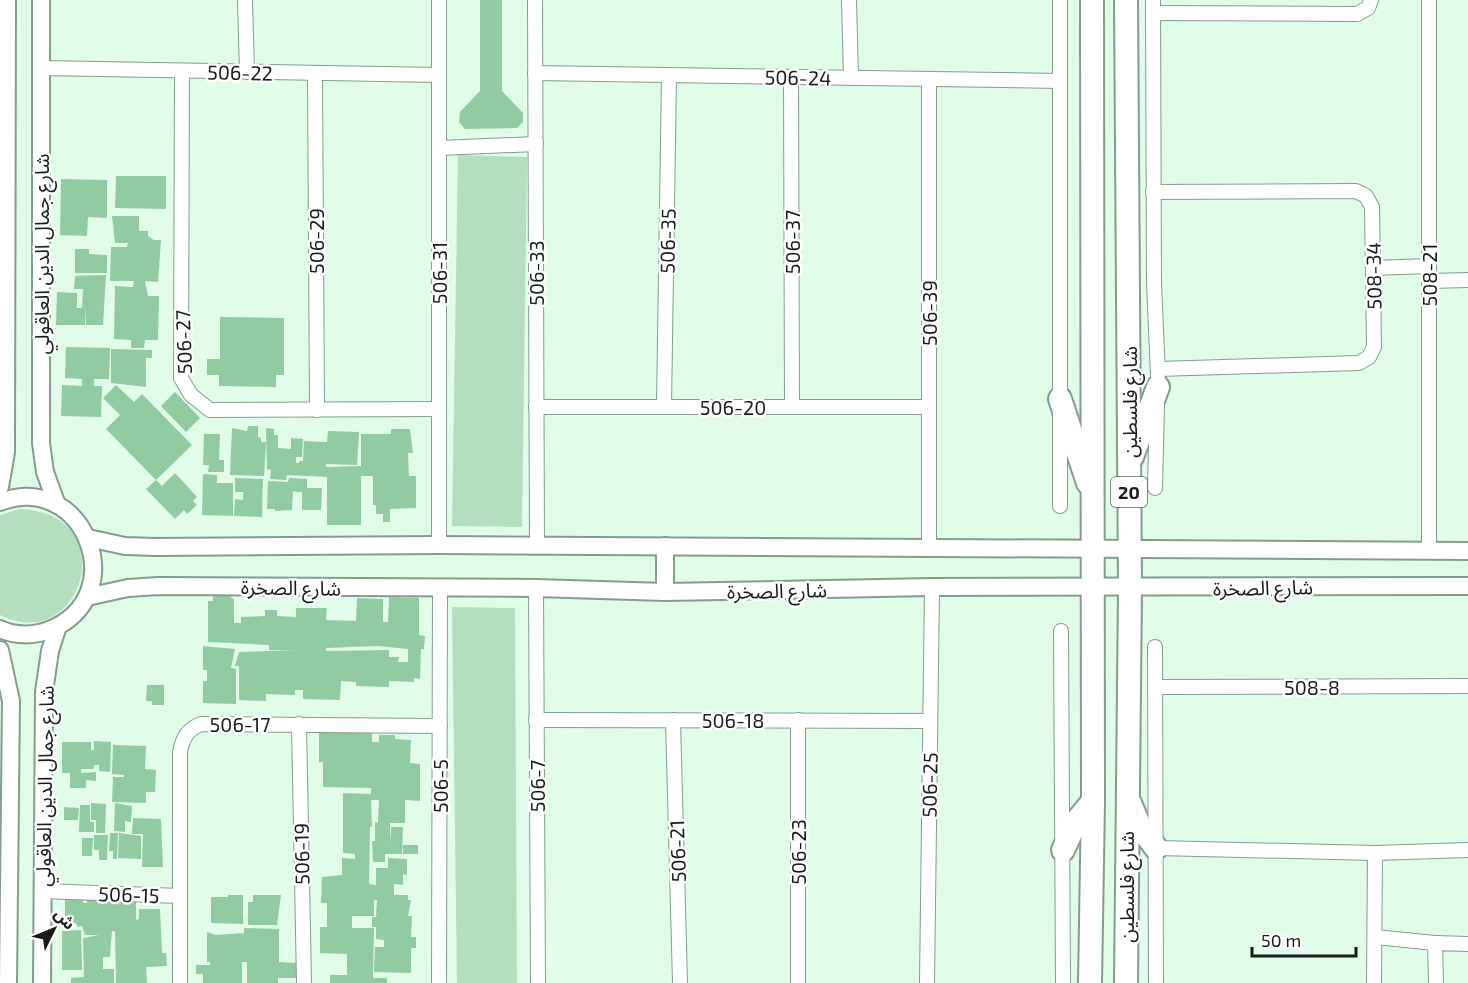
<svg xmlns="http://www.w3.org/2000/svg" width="1468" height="983" viewBox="0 0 1468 983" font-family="'Exo 2','Noto Sans Arabic',sans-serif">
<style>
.green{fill:#b3dfbf}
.building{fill:#91cba2;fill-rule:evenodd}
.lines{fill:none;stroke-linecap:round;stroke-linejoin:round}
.minor-casing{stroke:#849d8b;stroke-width:16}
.tertiary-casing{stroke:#849d8b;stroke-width:20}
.primary-casing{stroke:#849d8b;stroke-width:26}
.minor{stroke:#fff;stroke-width:14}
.tertiary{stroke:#fff;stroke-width:16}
.primary{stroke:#fff;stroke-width:22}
.labels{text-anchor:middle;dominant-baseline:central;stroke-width:5;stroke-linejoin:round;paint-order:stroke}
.shield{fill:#fff;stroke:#5a615c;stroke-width:1.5}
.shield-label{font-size:18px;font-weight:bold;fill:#141d16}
.street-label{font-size:20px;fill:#141d16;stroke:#fff}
</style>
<rect width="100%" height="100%" fill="#e1fce8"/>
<!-- green -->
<g class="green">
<path d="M458,155L527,157L522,527L452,526Z"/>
<path d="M19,509C126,512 82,657 0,615V515Z"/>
<path d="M452,607L515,608L517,983H457Z"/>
</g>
<!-- building -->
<g class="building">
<path d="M480,0H502V91L523,113V122L517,128L465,129L459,122L460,112L480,91Z"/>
<path d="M116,176H166V209L115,208Z"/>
<path d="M61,179L107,180V218L88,217L87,236L60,235Z"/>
<path d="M112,216H139V231H148V236L154,240H161L158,282L145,281L148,296H159L158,340H145L144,348H131V340L114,339L115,286L133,287L134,281H110L111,247H127L128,243H115Z"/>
<path d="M75,249H89V254L107,255V273H75Z"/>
<path d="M106,275L103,325H86L85,307V325H56L57,292L77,293V308H82L83,289H74L75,276Z"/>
<path d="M220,317L284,318V375H276V387L219,386V375H207V359H220Z"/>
<path d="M66,347L110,348L109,379H94V386H102L101,417L61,416L62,385L82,386V379L65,378Z"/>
<path d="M111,349L152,350V358H146V387L111,383Z"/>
<path d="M116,385L134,402L142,394L192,445L156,480L106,429L120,415L103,398Z"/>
<path d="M175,392L200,418L186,432L161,406Z"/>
<path d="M248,426H258V437L261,438V442H266L264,476L230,475L232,428L247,431Z"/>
<path d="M266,428L274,429V435H278V448L291,449V438L303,439L302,457H296V463H299V461H303L304,441L327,442L328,431L359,432L357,465L326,464V467L361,466V434H391V429H410L413,453H408L409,476H416V508L390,509V522H383V514H376V505H373V476H361V525H327V477L287,475L286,480L270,479L271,470L267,469Z"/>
<path d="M204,434H220L219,460H224V472H208L209,465H203Z"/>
<path d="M175,473L197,497L193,501L197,505L187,514L184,510L175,519L146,489L156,480L162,486Z"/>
<path d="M203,474L217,475V483H233V516L202,515Z"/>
<path d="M235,478L263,479L262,517L234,516L235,499L243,500V492H235Z"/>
<path d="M289,478L307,479V488H322L321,510H302V492H297L293,491L292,510L275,511V509H267L268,481L288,482Z"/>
<path d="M213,593L232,594L231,598L234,599V623H241V617L265,616V610H277V616L296,617V608H327L326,620L356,621L357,598L383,599V622H388L389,597L419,598V635L425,636L424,649H421L420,679L414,678V682L389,681V687L356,686V682L341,681L340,700L303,699V690H295V695L266,694V701L239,700V666H235L239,652L296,650H269V645L208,642V601H213ZM378,646L408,649V662H398L399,657H389V650L326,651V648Z"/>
<path d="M203,646L235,649L231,668L236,669V704L203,703V681H207V670H203Z"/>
<path d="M147,685H164V705H152V701H146Z"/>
<path d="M319,730L372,731V742H379V735H395V739L411,740L410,763L420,764V801L405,800V823H390V844L391,827H403L402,854H385V862H373L372,841H375V822L378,823L379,800H371L372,827H370L369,884L376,885V868H388V858L407,859V875L403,874V885L394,884V895H408V900H411L408,916H412L411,937H416V948H411V973L374,972L375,947H384V940L376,939V927H372V917H376L377,900H374V916H352V928H374L373,978H387V983H330V975H347V954L320,953V927H327V903H321L322,877L342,875V858L355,859V854L343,853V793L371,794V788L323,787V762H319Z"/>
<path d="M94,741L111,742L110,772L99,771V765H94V769H81V773L96,772V781L86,780V788H70V773H62V742H91V750H94Z"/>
<path d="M113,745L146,746L145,769L156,770L155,792H146V803L112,802L113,777H124V775L112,774Z"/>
<path d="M91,803L106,804L105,833H96V820H91Z"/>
<path d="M115,803L132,806L131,822L125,821V832L114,831Z"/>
<path d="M80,805H90V822H94V832H79Z"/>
<path d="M64,807L79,808L78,820H64Z"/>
<path d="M133,818L161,819L163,867H142L143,834H132Z"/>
<path d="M110,833H118L117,859H113V851H109Z"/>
<path d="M119,833L141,836V859L118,858Z"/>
<path d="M94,835H108L107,860H99V850H94Z"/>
<path d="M82,838H93L92,856H82Z"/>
<rect x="403" y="845" width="15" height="9"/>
<path d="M228,895H243V924L211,923V897H228Z"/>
<path d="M253,895H281L277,925H248V902H253Z"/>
<path d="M136,898V920L139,919V909H160L162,953H166L167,966L146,967L147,983H116L115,931H112L110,957H103V969H114V983H71V978L84,977L83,938L99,935H85L82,926L77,927V924H65V899H83V903H87V899Z"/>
<path d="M244,928L279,929V962L297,963L298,978H278V983H247V962H242V983H203V974H196V965H210V962H207V932L216,935L244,933Z"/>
<path d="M81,930L82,970H62V931Z"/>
</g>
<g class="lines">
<defs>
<g id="minor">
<path d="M245,0L247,72"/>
<path d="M439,0V545"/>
<path d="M535,0L537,546"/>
<path d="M849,0L851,78"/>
<path d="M1060,0V506"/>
<path d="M1153,0L1154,283L1158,376"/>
<path d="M1153,13L1357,14L1368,8L1371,0"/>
<path d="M41,68L439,75"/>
<path d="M182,71L181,378L191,395L210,410L439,409"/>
<path d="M315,73L317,410"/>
<path d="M535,73L1060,81"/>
<path d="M791,77L792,407"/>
<path d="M439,148L536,144"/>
<path d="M1153,192L1356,191L1366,196L1372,207L1374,347L1369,357L1359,363L1158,369"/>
<path d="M1373,268L1429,266"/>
<path d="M1429,281L1468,280"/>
<path d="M536,407H929"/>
<path d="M664,407L669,75"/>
<path d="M1155,488L1157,404"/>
<path d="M929,547V79"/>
<path d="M1429,551V0"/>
<path d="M536,588L538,983"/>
<path d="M1061,631L1063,983"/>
<path d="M1155,647L1156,983"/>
<path d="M1155,687L1468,686"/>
<path d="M536,720L930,721"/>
<path d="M673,720L680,983"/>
<path d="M299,724L304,983"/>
<path d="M1156,848L1375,853L1468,850"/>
<path d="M43,891L180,896"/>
<path d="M1375,937L1435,943"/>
<path d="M180,983V752C183,737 187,730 201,724L440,726"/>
<path d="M439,983L440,589"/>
<path d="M798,983V720"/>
<path d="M927,983L932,587"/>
<path d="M1374,983L1375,853"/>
<path d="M1436,983L1435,943L1468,944"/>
</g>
<g id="tertiary">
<path d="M41,0V443L45,472L57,505"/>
<path d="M0,487L6,452L7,0"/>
<path d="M0,502C84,470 134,596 49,630C34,636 15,636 0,629"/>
<path d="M88,538L125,546L155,547L439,545L1468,551"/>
<path d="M665,592V546"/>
<path d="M87,597L128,588L158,586L536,588L665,592L932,587L1468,586"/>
<path d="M0,650L11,701L8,983"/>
<path d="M42,983L44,692L50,651L58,626"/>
</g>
<g id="primary">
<path d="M1126,0L1130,589L1126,983"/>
<path d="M1060,399L1088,483"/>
<path d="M1132,457L1158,387"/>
<path d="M1130,803L1140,827L1156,848"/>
<path d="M1063,850L1076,822L1093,801"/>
<path d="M1090,983L1093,801L1092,0"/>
</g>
</defs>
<!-- minor casing -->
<use href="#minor" class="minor-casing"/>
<!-- tertiary casing -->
<use href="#tertiary" class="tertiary-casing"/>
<!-- primary casing -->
<use href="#primary" class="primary-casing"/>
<!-- minor -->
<use href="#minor" class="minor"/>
<!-- tertiary -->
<use href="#tertiary" class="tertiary"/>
<!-- primary -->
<use href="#primary" class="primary"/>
</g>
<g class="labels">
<!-- shield labels -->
<rect class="shield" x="1111" y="477" width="36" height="30" rx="4.5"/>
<g class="shield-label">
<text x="1129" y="492">20</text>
</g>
<!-- street labels -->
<g class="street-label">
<text transform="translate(240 72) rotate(1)">506-22</text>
<text transform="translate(798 77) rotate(1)">506-24</text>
<text transform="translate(316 241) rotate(-90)">506-29</text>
<text transform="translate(667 241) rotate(-89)">506-35</text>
<text transform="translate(792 242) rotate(-90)">506-37</text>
<text transform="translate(41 254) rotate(-90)">شارع جمال الدين العاقولي</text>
<text transform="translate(439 273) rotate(-90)">506-31</text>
<text transform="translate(536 273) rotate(-90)">506-33</text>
<text transform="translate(1429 275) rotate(-90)">508-21</text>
<text transform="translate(1373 276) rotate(-91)">508-34</text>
<text transform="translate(929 313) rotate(-90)">506-39</text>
<text transform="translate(183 342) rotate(-92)">506-27</text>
<text transform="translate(1129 402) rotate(-90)">شارع فلسطين</text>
<text x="733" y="407">506-20</text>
<text transform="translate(291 587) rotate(1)">شارع الصخرة</text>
<text transform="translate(1263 587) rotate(-1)">شارع الصخرة</text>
<text transform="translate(777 590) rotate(-1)">شارع الصخرة</text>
<text x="1312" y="687">508-8</text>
<text x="733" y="720">506-18</text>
<text x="240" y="724">506-17</text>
<text transform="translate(929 785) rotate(-89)">506-25</text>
<text transform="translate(44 786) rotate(-89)">شارع جمال الدين العاقولي</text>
<text transform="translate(440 786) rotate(-90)">506-5</text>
<text transform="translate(537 786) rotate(-90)">506-7</text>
<text transform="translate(677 851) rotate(-92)">506-21</text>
<text transform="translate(798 852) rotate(-90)">506-23</text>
<text transform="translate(301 854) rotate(-91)">506-19</text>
<text transform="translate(1126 887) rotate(-90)">شارع فلسطين</text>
<text transform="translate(129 894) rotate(2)">506-15</text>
</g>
</g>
<!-- north arrow -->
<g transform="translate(54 929) rotate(47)" stroke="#ffffff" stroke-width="4.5" paint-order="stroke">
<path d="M0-4.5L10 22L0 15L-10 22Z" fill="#141d16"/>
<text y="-9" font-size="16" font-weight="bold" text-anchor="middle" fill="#141d16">ش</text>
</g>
<!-- scale -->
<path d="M1252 947v9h104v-9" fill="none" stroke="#141d16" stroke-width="3"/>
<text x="1261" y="947" font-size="18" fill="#141d16" stroke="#ffffff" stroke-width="4.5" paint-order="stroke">50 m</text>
</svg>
